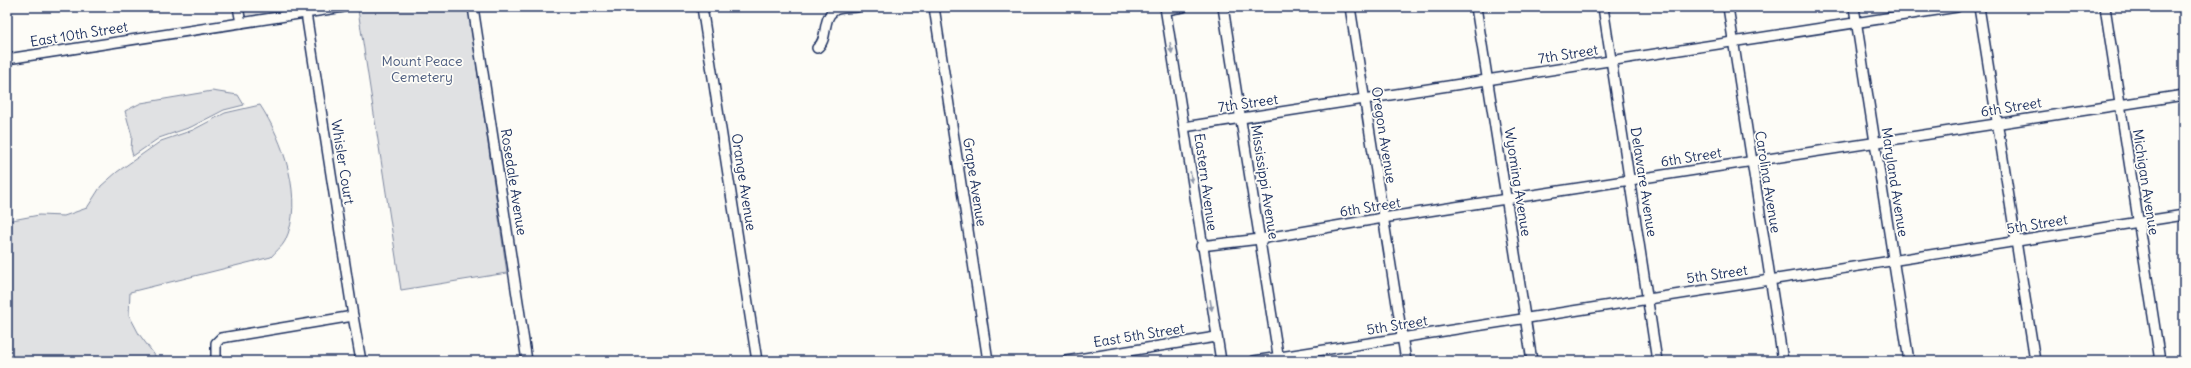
<svg xmlns="http://www.w3.org/2000/svg" width="2191" height="368" viewBox="0 0 2191 368" font-family="Delius,sans-serif">
<style>
.green{fill:#e0e1e3;stroke:#7e88a0}
.lines{fill:none;stroke-linecap:round;stroke-linejoin:round}
.minor-casing{stroke:#1b2f5e;stroke-width:12}
.minor{stroke:#fdfcf7;stroke-width:9}
.oneway{fill:#8c96aa}
.labels{text-anchor:middle;dominant-baseline:central;stroke-width:3.5;stroke-linejoin:round;paint-order:stroke}
.street-label{font-size:14px;fill:#1b2f5e;stroke:#fdfcf7}
.park-label{font-size:14px;fill:#4c5c7f;stroke:#fdfcf7}
</style>
<rect width="100%" height="100%" fill="#fdfcf7"/>
<filter id="ink" filterUnits="userSpaceOnUse"><feTurbulence type="fractalNoise" baseFrequency=".025" numOctaves="2"/><feDisplacementMap in="SourceGraphic" scale="8" xChannelSelector="R" yChannelSelector="G"/><feConvolveMatrix kernelMatrix="1 2 1 2 8 2 1 2 1" color-interpolation-filters="sRGB"/></filter>
<g filter="url(#ink)">
<!-- green -->
<g class="green">
<path d="M243,7H309L245,17Z"/>
<path d="M374,7H468L507,273L401,290L358,10Z"/>
<path d="M212,91L238,95L244,105L224,110L191,127L159,138L133,156L131,149L132,136L125,111L141,103Z"/>
<path d="M260,105C283,140 305,200 285,241C282,247 275,252 271,257L130,292L129,315L139,334L159,361H7V221L39,215L64,216L87,208L101,186L117,172L161,141L193,130L225,113Z"/>
</g>
<g class="lines">
<defs>
<g id="minor">
<path d="M238,7L241,23"/>
<path d="M473,7L527,361"/>
<path d="M702,7L757,361"/>
<path d="M934,7L988,361"/>
<path d="M1165,7L1221,361"/>
<path d="M1223,7L1279,361"/>
<path d="M1350,7L1406,361"/>
<path d="M1476,7L1532,361"/>
<path d="M1603,7L1657,361"/>
<path d="M1728,7L1783,361"/>
<path d="M1854,7L1909,361"/>
<path d="M1979,7L2035,361"/>
<path d="M2105,7L2160,361"/>
<path d="M1166,10L1183,7"/>
<path d="M306,13L353,316"/>
<path d="M817,48C829,40 821,18 835,10C841,7 851,8 857,7"/>
<path d="M7,59L344,7"/>
<path d="M1184,127L1957,7"/>
<path d="M1201,246L1260,239L1383,218L2184,95"/>
<path d="M216,361V343L221,338L353,316L361,361"/>
<path d="M1066,361L1216,337"/>
<path d="M1254,361L2184,215"/>
</g>
</defs>
<!-- minor casing -->
<use href="#minor" class="minor-casing"/>
<!-- minor -->
<use href="#minor" class="minor"/>
</g>
<!-- one-way arrows -->
<defs><path id="oneway-solid" d="M-6-.8H1V-3.2L6.5 0L1 3.2V.8H-6Z"/></defs>
<g class="oneway">
<use href="#oneway-solid" transform="translate(1171 48) rotate(81)"/>
<use href="#oneway-solid" transform="translate(1191 177) rotate(82)"/>
<use href="#oneway-solid" transform="translate(1211 305) rotate(81)"/>
</g>
</g>
<g class="labels">
<!-- street labels -->
<g class="street-label">
<text transform="translate(79 34) rotate(-9)">East 10th Street</text>
<text transform="translate(1568 54) rotate(-9)">7th Street</text>
<text transform="translate(1248 103) rotate(-8)">7th Street</text>
<text transform="translate(2011 107) rotate(-9)">6th Street</text>
<text transform="translate(1384 135) rotate(81)">Oregon Avenue</text>
<text transform="translate(1691 157) rotate(-9)">6th Street</text>
<text transform="translate(343 162) rotate(81)">Whisler Court</text>
<text transform="translate(514 182) rotate(81)">Rosedale Avenue</text>
<text transform="translate(744 182) rotate(81)">Orange Avenue</text>
<text transform="translate(975 182) rotate(81)">Grape Avenue</text>
<text transform="translate(1206 182) rotate(82)">Eastern Avenue</text>
<text transform="translate(1265 182) rotate(81)">Mississippi Avenue</text>
<text transform="translate(1518 182) rotate(81)">Wyoming Avenue</text>
<text transform="translate(1644 182) rotate(81)">Delaware Avenue</text>
<text transform="translate(1768 182) rotate(81)">Carolina Avenue</text>
<text transform="translate(1895 182) rotate(81)">Maryland Avenue</text>
<text transform="translate(2146 182) rotate(81)">Michigan Avenue</text>
<text transform="translate(1370 207) rotate(-9)">6th Street</text>
<text transform="translate(2037 224) rotate(-9)">5th Street</text>
<text transform="translate(1717 274) rotate(-8)">5th Street</text>
<text transform="translate(1397 325) rotate(-9)">5th Street</text>
<text transform="translate(1139 335) rotate(-9)">East 5th Street</text>
</g>
<!-- park labels -->
<g class="park-label">
<text x="422" y="61">Mount Peace<tspan x="422" dy="16">Cemetery</tspan></text>
</g>
</g>
<!-- margin -->
<rect width="2191" height="368" fill="none" stroke="#fdfcf7" stroke-width="24"/>
<rect x="12" y="12" width="2167" height="344" fill="none" stroke="#1b2f5e" stroke-width="1.5" filter="url(#ink)"/>
</svg>
